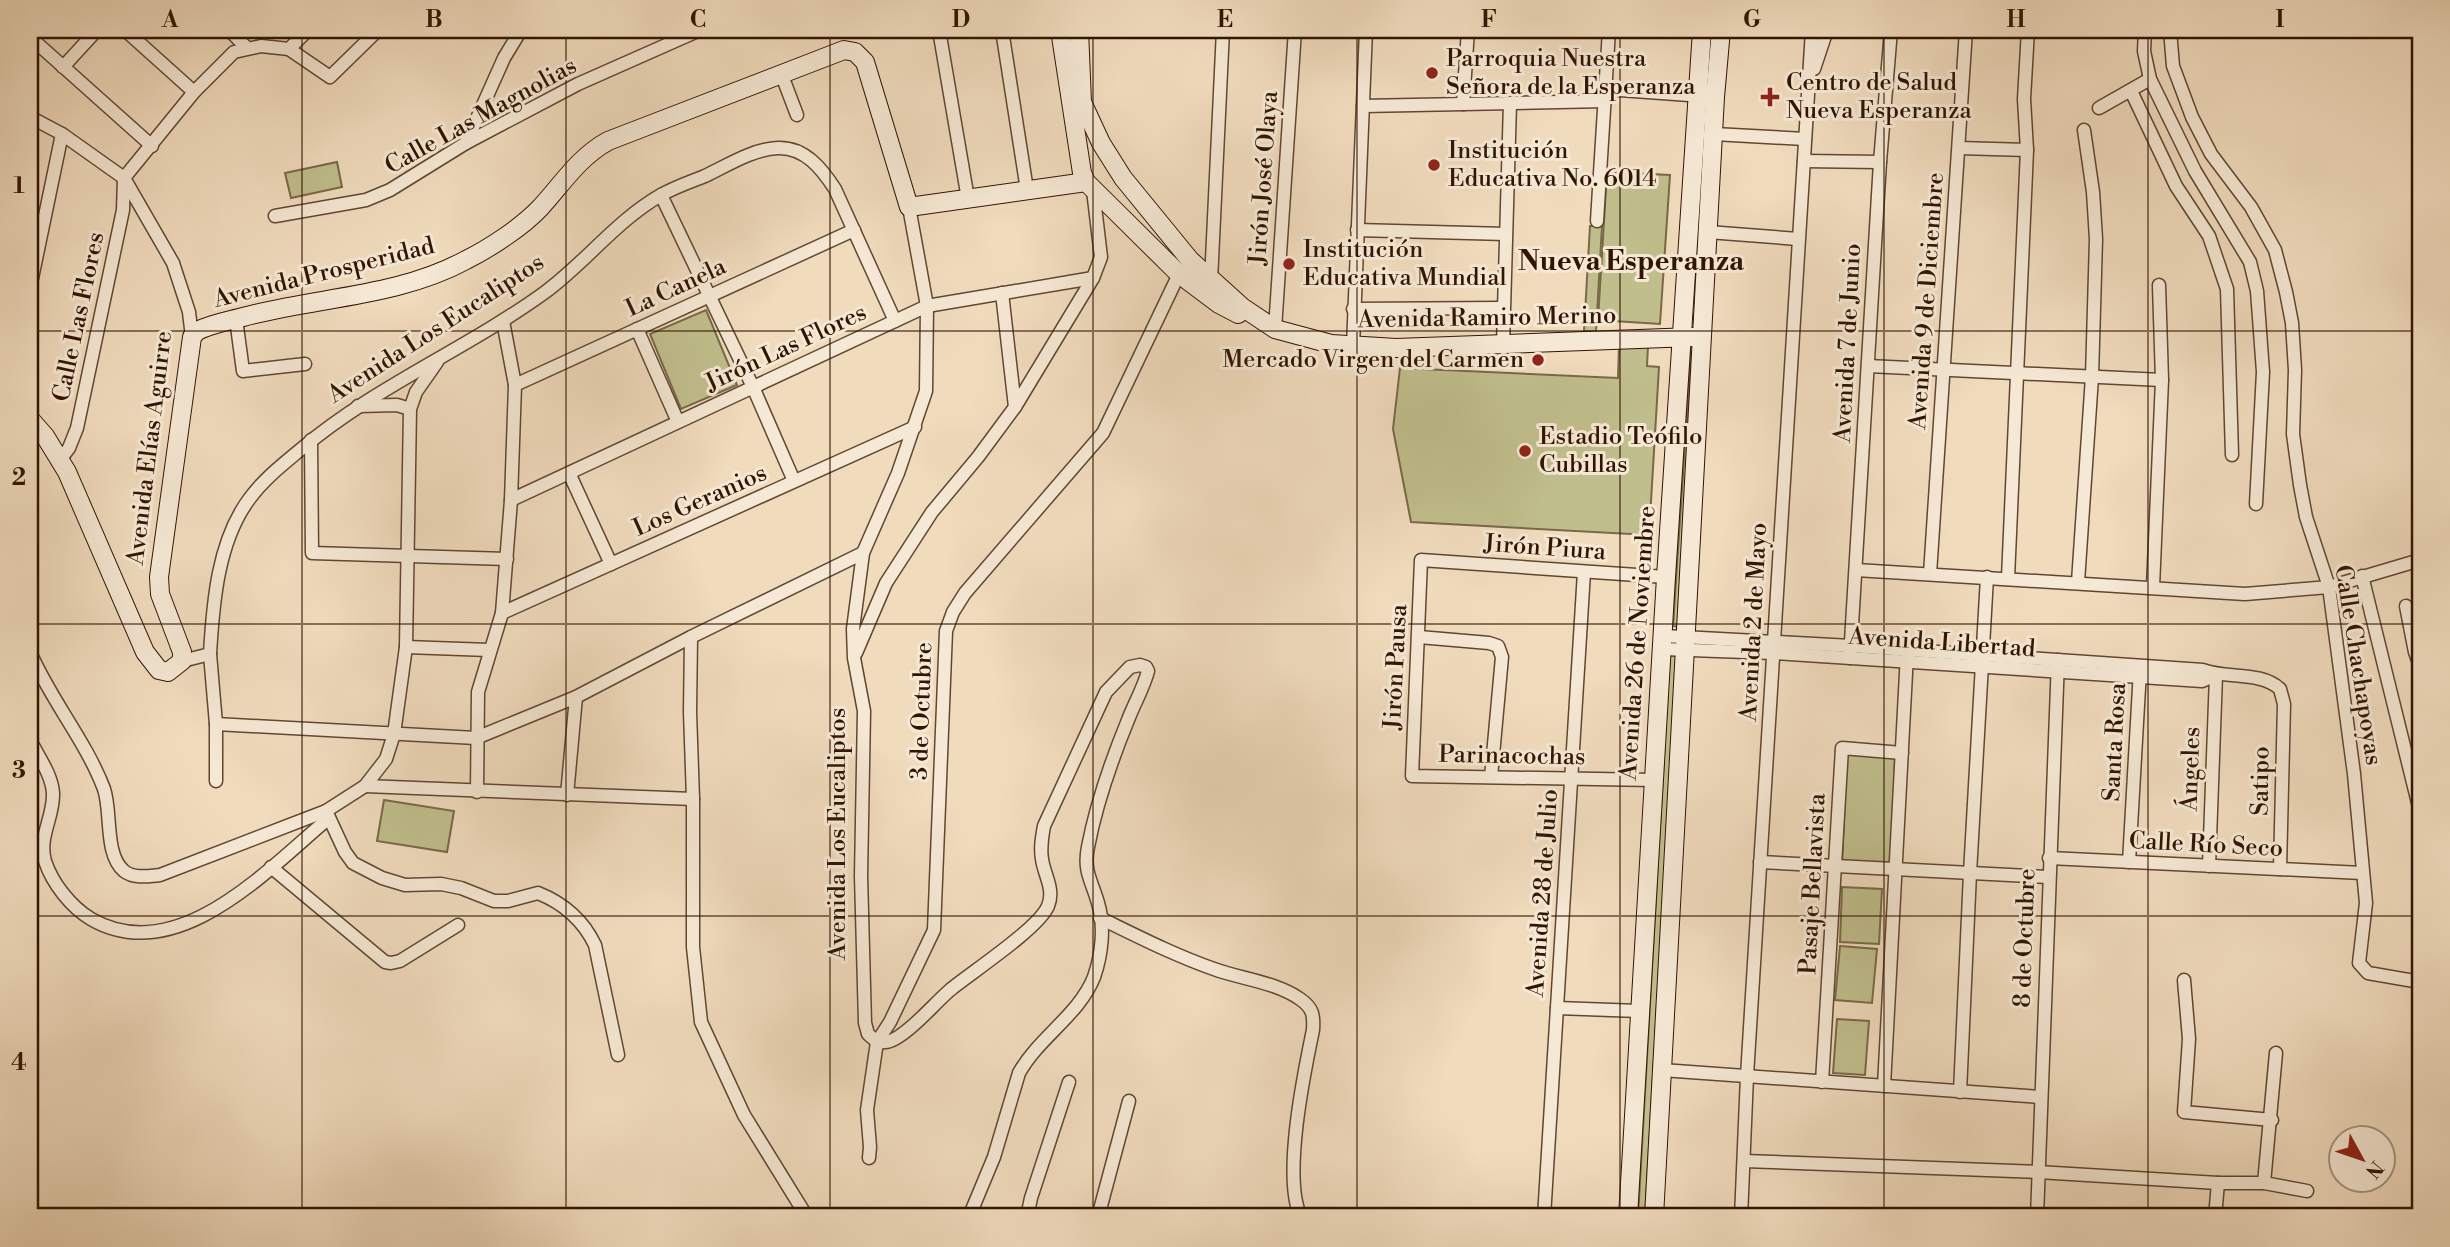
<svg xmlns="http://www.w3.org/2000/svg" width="2450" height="1247" viewBox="0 0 2450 1247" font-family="'Libre Bodoni',serif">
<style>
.green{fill:#c0be8c;stroke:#786947;stroke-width:2}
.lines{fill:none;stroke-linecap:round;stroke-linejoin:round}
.street-casing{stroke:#614631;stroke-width:15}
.secondary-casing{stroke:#311402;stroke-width:20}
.street{stroke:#f5e8d4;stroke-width:12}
.secondary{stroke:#f5e8d4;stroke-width:18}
.grid{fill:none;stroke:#311402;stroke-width:2;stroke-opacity:0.55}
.poi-dot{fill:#8f2418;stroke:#f5e8d4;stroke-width:2.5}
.labels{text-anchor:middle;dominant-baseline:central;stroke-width:6;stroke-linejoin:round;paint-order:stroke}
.poi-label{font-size:24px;fill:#311402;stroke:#f5e8d4;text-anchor:start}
.street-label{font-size:24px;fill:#311402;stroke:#f5e8d4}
.quarter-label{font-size:28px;font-weight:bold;fill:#311402;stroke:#f5e8d4}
.neatline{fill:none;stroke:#311402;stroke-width:2.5}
.grid-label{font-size:23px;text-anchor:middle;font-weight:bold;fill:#311402}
</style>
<rect width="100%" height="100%" fill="#f0dbbd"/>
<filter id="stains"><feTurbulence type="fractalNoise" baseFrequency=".00286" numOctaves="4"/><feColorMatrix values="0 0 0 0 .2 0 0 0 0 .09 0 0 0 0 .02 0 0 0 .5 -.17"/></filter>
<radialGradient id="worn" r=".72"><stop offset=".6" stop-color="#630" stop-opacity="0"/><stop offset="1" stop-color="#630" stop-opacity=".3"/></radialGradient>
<!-- green -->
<g class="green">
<path d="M337,162L342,187L291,198L285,173Z"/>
<path d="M1607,172L1670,175L1660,324L1598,320Z"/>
<path d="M1590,226H1602L1596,332L1584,331Z"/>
<path d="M706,310L737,385L681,409L650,334Z"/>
<path d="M1619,345L1648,346L1647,366L1659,367L1649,535L1411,522L1393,429L1400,368L1618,378Z"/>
<path d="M1691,352H1696L1679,627L1673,626Z"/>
<path d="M1670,651H1677L1645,1217H1638Z"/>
<path d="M1847,752L1895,757L1891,867L1842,865Z"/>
<path d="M384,800L454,811L447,852L377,841Z"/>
<path d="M1842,887L1882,889L1879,944L1840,942Z"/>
<path d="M1840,946L1877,949L1872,1003L1835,1000Z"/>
<path d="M1837,1019L1869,1021L1865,1075L1833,1073Z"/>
</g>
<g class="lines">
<defs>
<g id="street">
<path d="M125,30L194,92"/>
<path d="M229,30L247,48"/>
<path d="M939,30L968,199"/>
<path d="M1002,30L1027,190"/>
<path d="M2145,30L2144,51L2150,79L2195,171L2250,262L2257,291L2263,372L2256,504"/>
<path d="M2170,30L2173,66L2192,117L2211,154L2251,207L2275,250L2286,292L2292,323L2295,370L2293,434L2300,485L2306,517L2329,587L2354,774L2366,903L2359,963L2368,973L2420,982"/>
<path d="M30,37L152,146"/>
<path d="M289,49L330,77L378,30"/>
<path d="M63,67L97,30"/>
<path d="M1814,69L1827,30"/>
<path d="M781,73L797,115"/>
<path d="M1606,89L1703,96"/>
<path d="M2131,91L2176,186L2209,236L2227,289L2232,455"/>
<path d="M1463,104L1468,30"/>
<path d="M1363,106L1605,101"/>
<path d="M2099,108L2150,79"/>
<path d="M30,117L62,134L124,178L173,263L189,312L192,337"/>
<path d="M1714,134L1805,139"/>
<path d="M466,143L504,58L521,30"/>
<path d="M1959,148L2027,150"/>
<path d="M1804,161L1880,162"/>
<path d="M661,195L753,387L794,481"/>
<path d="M275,216L366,200L390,190L466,143L578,84L700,30"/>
<path d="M1597,221L1609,30"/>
<path d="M1357,230L1506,234"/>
<path d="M1708,232L1798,239"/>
<path d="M1211,281L1223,30"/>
<path d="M30,288L62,134"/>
<path d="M1002,293L1015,407"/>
<path d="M1353,309L1503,308"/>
<path d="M236,319L243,371L305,364"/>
<path d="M637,329L678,422"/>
<path d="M1275,329L1295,30"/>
<path d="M1503,344L1510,103"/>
<path d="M1353,346L1366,30"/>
<path d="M1868,366L2162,380"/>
<path d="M515,385L854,230"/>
<path d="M358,406L397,405L410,409"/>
<path d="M311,440L312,553L507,559"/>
<path d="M60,460L69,448L77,428L123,210L124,178L194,92L234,52L261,46L289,49L308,30"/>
<path d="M569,473L611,564"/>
<path d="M511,500L927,306L1093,278"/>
<path d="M1856,570L2245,594L2329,587L2420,560"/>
<path d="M1930,574L1966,30"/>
<path d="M2362,576L2420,811"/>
<path d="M2008,578L2027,150L2024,99L2028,30"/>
<path d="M2078,582L2092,377L2096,239L2093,192L2084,130"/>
<path d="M2153,587L2162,380L2159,285"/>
<path d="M2406,606L2415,652L2420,666"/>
<path d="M502,613L915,427"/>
<path d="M1664,636L1851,646L2203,670C2227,679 2261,671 2280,689L2284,704L2280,869"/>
<path d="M691,637L690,712L693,799V947L701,1022L744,1115L807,1217"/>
<path d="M1419,637L1489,643L1498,646L1502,657L1491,777"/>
<path d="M406,647L489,650"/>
<path d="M1663,649L1773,653L2202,681L2216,675"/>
<path d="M30,652C50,699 86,741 104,789C112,812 104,854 124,871C134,879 149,876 160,875L326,811L365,786L386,759L394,734L406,647L410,409L416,392L437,362"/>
<path d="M856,653L886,583L932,512L978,457L1015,407L1093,278L1101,257L1093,190"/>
<path d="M210,654L216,724V781"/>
<path d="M1850,658L1880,162L1891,30"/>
<path d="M182,661L210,654C213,602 218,540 250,498C264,479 282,465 300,450C374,387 465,350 544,293C585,263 617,220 661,195C675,187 690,182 705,176C728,165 753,149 778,148C805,147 822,169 835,189L895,321"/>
<path d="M216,724L476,738L576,697L691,637L863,553"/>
<path d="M30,740C38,756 52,775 53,793C54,817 38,837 45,861C52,883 71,907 91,919C177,969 268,869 329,818"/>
<path d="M1654,780L1412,776L1421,560L1666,577"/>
<path d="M365,786L693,799"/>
<path d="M477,792L478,692L502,613L511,500L515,385L503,321"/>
<path d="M567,795L576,697"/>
<path d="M326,811L345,852L353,863L382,878L405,885L441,884L461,888L494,901H508L538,893C563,903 583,920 595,945L618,1055"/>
<path d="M2049,858L2362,873"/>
<path d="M1760,862L2048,877"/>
<path d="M2129,862L2140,670"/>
<path d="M2209,866L2216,675"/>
<path d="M271,867L385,962L391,963L400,961L458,925"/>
<path d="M1100,918C1137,936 1174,955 1214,969C1241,979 1276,982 1300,999C1313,1008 1314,1015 1313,1030C1304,1073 1282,1179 1301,1217"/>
<path d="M2184,980L2189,1039L2184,1112L2272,1120"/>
<path d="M1557,1008L1639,1011"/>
<path d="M1662,1070L2040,1097"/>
<path d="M1822,1082L1842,748L1902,753"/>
<path d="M1884,1086L1907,654"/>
<path d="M1960,1092L1970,873L1987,577"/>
<path d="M869,1158L870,1147L867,1110L877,1042L868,1034L865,1023L861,876L864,711L854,658L853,629L863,553L898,473L926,391L927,306L909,207"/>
<path d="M1744,1161L2038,1172L2218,1183H2264L2307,1191"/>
<path d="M2264,1183L2276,1053"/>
<path d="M969,1217L994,1157L1019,1073C1039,1037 1079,1015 1094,977C1102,954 1105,926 1098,903C1092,881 1083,872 1088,847C1096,805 1112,759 1128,720C1134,704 1144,687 1148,671L1146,667L1140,665L1130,667L1106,692L1044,826C1042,837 1040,848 1042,859C1044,875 1055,889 1048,906C1039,928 972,972 950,990C932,1006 917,1025 898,1037C890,1042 886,1043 877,1042L890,1022L934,930L946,631L953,612L965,593L1103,433L1179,274"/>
<path d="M1027,1217L1031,1198L1069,1082"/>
<path d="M1098,1217L1129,1101"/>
<path d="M1544,1217L1584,572"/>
<path d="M1741,1217L1747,1076L1812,30"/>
<path d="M2037,1217L2058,660"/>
<path d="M2215,1217L2218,1183"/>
</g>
<g id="secondary">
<path d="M1060,30L1082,173L1086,182L1179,274L1219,304L1238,314"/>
<path d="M1079,30L1082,102L1101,143L1123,178L1190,260L1242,307L1275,329L1331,344L1396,348L1693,337"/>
<path d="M30,419L45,436L67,472L145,652L159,670L168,672L182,661V652L160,594L159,577L192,337L197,331C211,324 228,321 243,317C316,297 398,297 466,260C490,248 522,227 540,208C562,184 579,157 608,141L844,50L855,52L865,62L909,207L1086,182"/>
<path d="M1628,1217L1666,577L1702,30"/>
<path d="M1654,1217L1715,97L1721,30"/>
</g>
</defs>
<!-- street casing -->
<use href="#street" class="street-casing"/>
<!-- secondary casing -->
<use href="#secondary" class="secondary-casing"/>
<!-- street -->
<use href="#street" class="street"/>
<!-- secondary -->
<use href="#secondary" class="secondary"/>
</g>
<!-- grid -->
<path class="grid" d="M302,30V1217M566,30V1217M830,30V1217M1093,30V1217M1357,30V1217M1620,30V1217M1884,30V1217M2148,30V1217M30,331H2420M30,624H2420M30,916H2420"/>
<!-- markers -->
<g class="poi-dot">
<circle cx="1432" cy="73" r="7"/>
<path d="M1766.5 86.5h7v7h7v7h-7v7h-7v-7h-7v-7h7z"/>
<circle cx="1434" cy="165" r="7"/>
<circle cx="1289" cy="264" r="7"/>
<circle cx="1538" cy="360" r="7"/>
<circle cx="1525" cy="451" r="7"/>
</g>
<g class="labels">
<!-- poi labels -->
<g class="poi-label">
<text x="1446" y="59">Parroquia Nuestra<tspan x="1446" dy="28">Señora de la Esperanza</tspan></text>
<text x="1786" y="83">Centro de Salud<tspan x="1786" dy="28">Nueva Esperanza</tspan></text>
<text x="1448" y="151">Institución<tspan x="1448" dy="28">Educativa No. 6014</tspan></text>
<text x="1303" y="250">Institución<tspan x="1303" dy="28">Educativa Mundial</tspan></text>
<text x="1524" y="360" text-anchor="end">Mercado Virgen del Carmen</text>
<text x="1539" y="437">Estadio Teófilo<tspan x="1539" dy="28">Cubillas</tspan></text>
</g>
<!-- street labels -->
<g class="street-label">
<text transform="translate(481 116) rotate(-29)">Calle Las Magnolias</text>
<text transform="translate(1264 178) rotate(-86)">Jirón José Olaya</text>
<text transform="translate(324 273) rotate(-14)">Avenida Prosperidad</text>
<text transform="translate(676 288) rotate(-25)">La Canela</text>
<text transform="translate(1927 301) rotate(-86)">Avenida 9 de Diciembre</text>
<text transform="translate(79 317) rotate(-78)">Calle Las Flores</text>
<text transform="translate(1487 318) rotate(-1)">Avenida Ramiro Merino</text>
<text transform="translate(436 329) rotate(-33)">Avenida Los Eucaliptos</text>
<text transform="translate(1848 343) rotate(-87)">Avenida 7 de Junio</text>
<text transform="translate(786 348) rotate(-25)">Jirón Las Flores</text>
<text transform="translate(150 448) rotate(-83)">Avenida Elías Aguirre</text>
<text transform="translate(700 501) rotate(-24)">Los Geranios</text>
<text transform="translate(1545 548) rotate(4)">Jirón Piura</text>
<text transform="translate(1754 622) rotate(-87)">Avenida 2 de Mayo</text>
<text transform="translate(1638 643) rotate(-86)">Avenida 26 de Noviembre</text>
<text transform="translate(1942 643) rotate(4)">Avenida Libertad</text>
<text transform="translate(2358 665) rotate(81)">Calle Chachapoyas</text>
<text transform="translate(1396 667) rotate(-87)">Jirón Pausa</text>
<text transform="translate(922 711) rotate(-88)">3 de Octubre</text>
<text transform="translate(2115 742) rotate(-87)">Santa Rosa</text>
<text transform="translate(1512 756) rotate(1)">Parinacochas</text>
<text transform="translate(2191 769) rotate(-88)">Ángeles</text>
<text transform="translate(2261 781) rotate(-89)">Satipo</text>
<text transform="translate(838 834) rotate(-90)">Avenida Los Eucaliptos</text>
<text transform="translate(2206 845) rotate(3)">Calle Río Seco</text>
<text transform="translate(1813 884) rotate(-87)">Pasaje Bellavista</text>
<text transform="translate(1543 893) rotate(-86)">Avenida 28 de Julio</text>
<text transform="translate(2025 938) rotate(-88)">8 de Octubre</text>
</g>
<!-- quarter labels -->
<g class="quarter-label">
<text x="1631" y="261">Nueva Esperanza</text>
</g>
</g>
<!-- margin -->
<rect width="2450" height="1247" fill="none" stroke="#f0dbbd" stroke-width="77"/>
<!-- north arrow -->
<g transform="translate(2362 1159) rotate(130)"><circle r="33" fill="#f5e8d4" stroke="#a79380" stroke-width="2"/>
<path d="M0-5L12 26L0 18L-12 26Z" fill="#8f2418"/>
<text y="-10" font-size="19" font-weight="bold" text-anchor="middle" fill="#311402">N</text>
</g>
<rect x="38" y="38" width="2374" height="1170" class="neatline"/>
<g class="grid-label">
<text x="170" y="27">A</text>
<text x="434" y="27">B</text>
<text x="698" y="27">C</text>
<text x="961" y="27">D</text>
<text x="1225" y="27">E</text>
<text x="1489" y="27">F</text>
<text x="1752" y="27">G</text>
<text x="2016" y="27">H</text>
<text x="2280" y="27">I</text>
<text x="19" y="193">1</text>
<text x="19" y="485">2</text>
<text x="19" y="778">3</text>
<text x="19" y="1070">4</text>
</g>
<rect width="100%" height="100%" filter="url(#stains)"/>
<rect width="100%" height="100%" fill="url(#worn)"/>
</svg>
